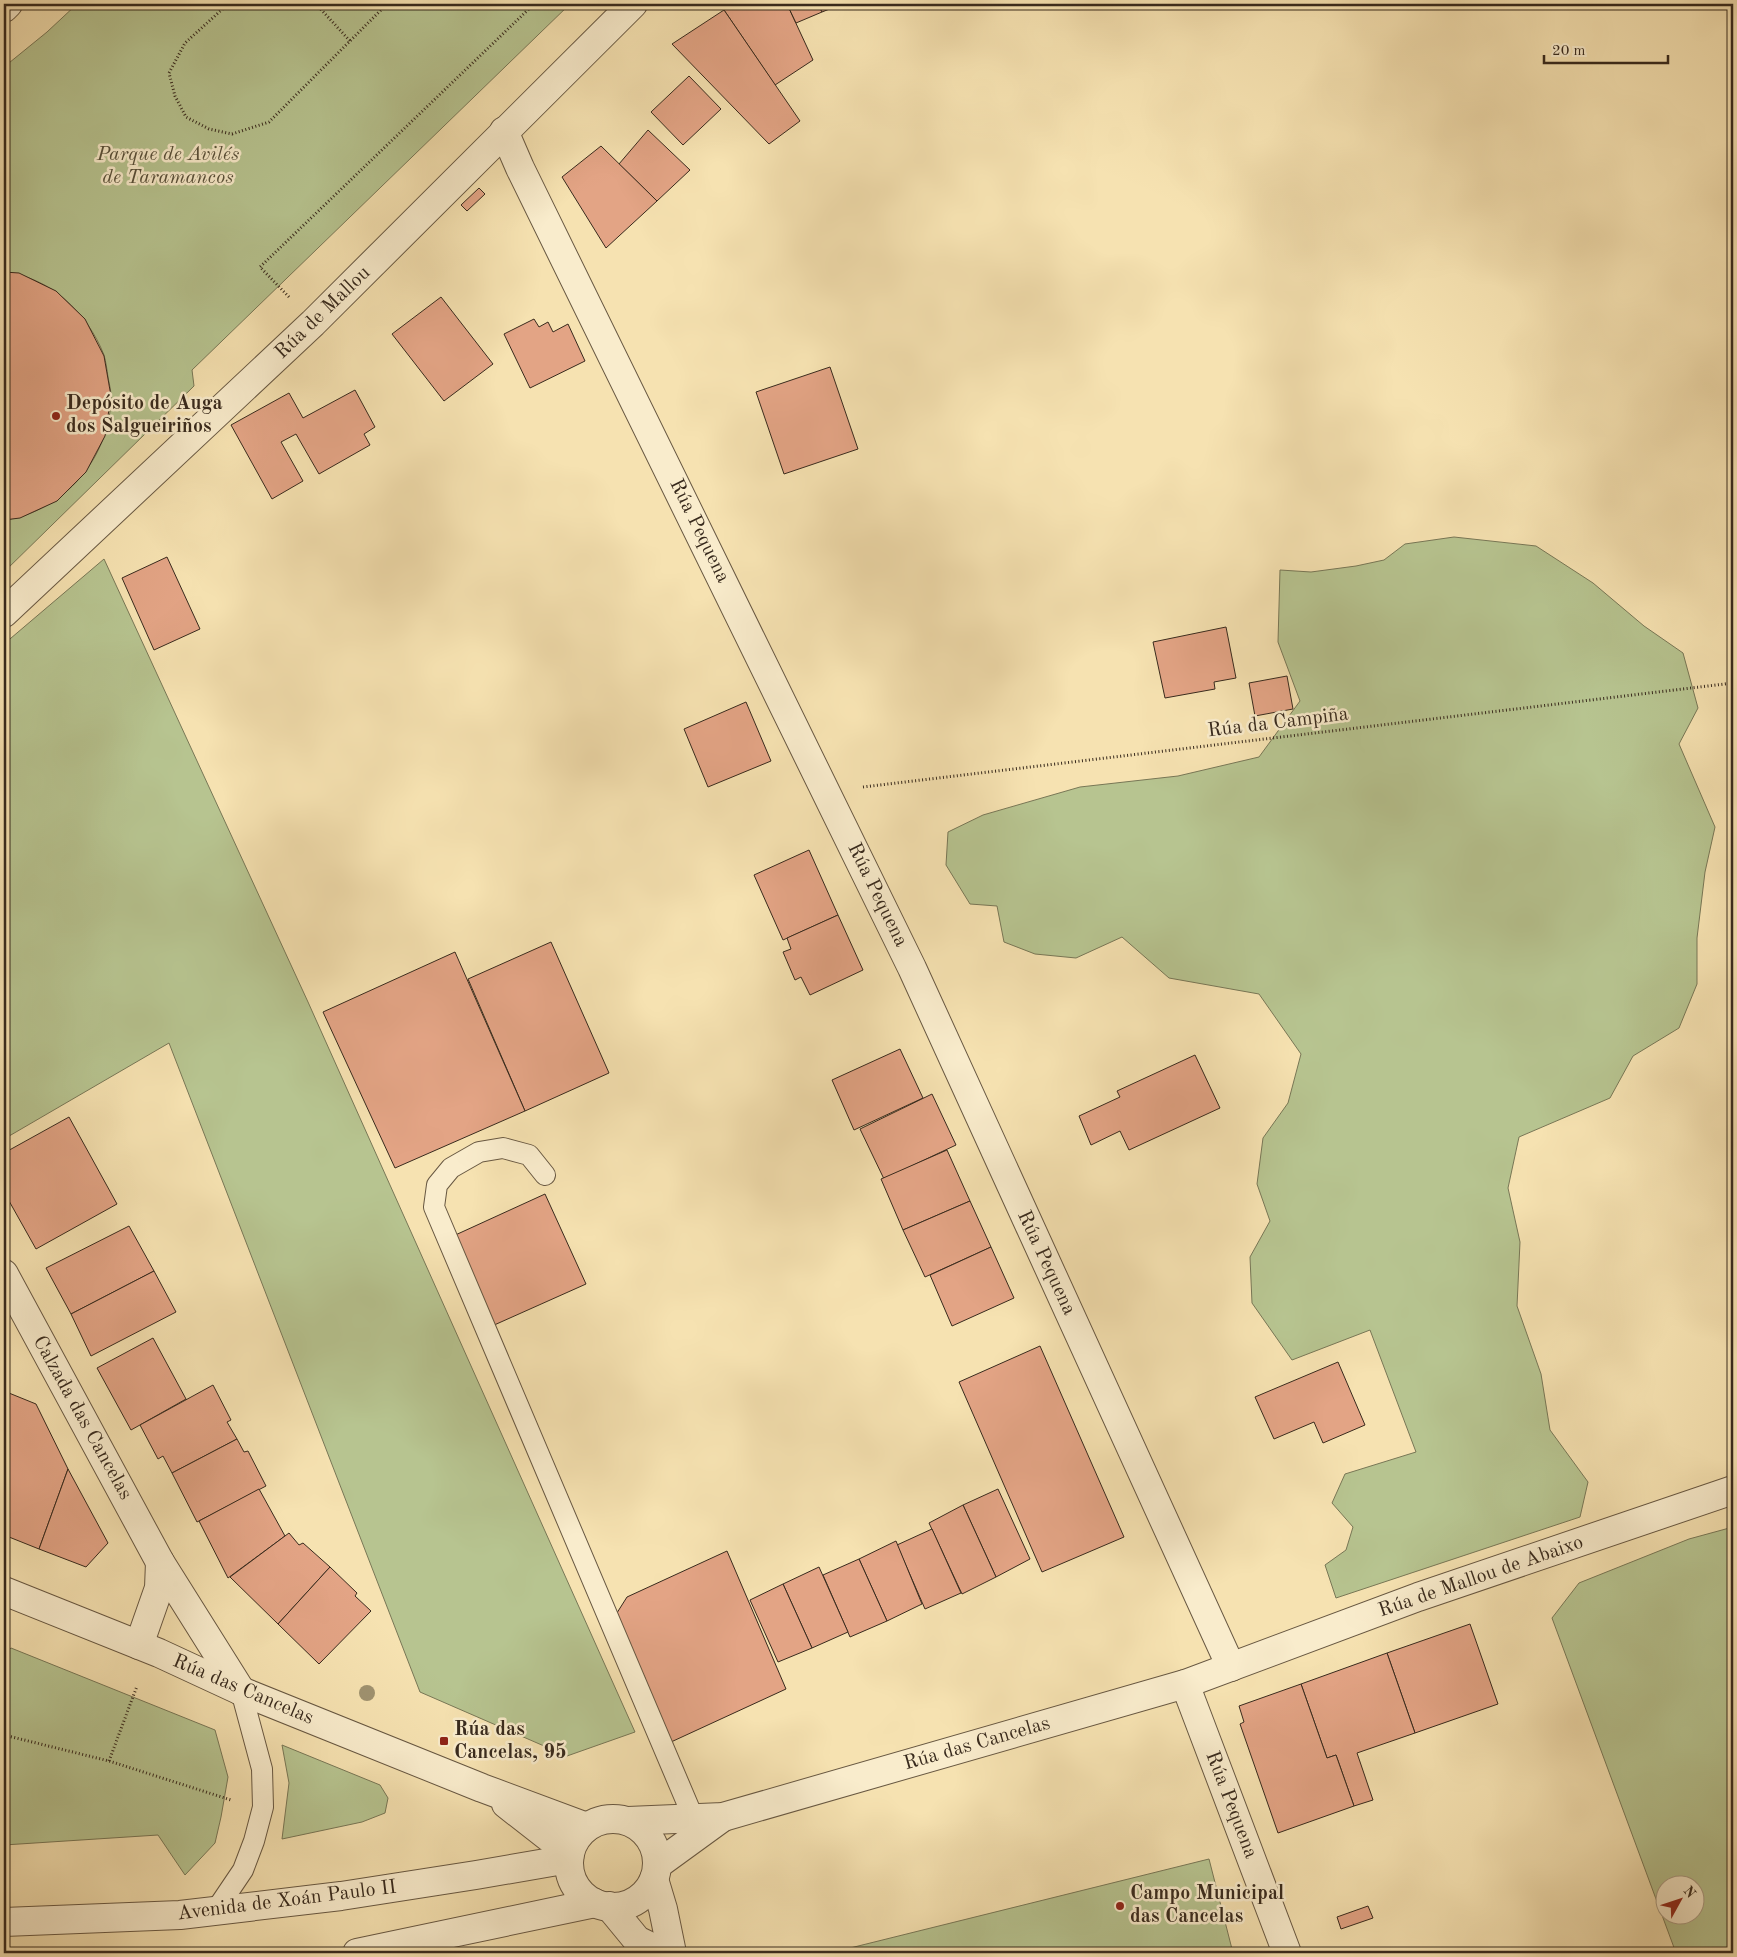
<svg xmlns="http://www.w3.org/2000/svg" width="1737" height="1957" viewBox="0 0 1737 1957" font-family="'Old Standard TT',serif">
<style>
.green{fill:#b7c490;stroke:#787756;fill-rule:evenodd}
.building{fill:#e3a485;stroke:#382a1d}
.lines{fill:none;stroke-linecap:round;stroke-linejoin:round}
.lane-casing{stroke:#685842;stroke-width:22}
.street-casing{stroke:#685842;stroke-width:30}
.path{stroke:#382a1d;stroke-width:3;stroke-dasharray:1 2.5;stroke-linecap:butt}
.lane{stroke:#f9eccc;stroke-width:20}
.street{stroke:#f9eccc;stroke-width:28}
.tree{fill:#9f9270}
.poi-dot{fill:#8f2418;stroke:#f9eccc;stroke-width:2}
.labels{text-anchor:middle;dominant-baseline:central;stroke-width:5;stroke-linejoin:round;paint-order:stroke}
.park-label{font-size:20px;font-style:italic;fill:#58503a;stroke:#f9eccc}
.street-label{font-size:20px;fill:#382a1d;stroke:#f9eccc}
.poi-label{font-size:20px;font-weight:bold;fill:#382a1d;stroke:#f9eccc;text-anchor:start}
</style>
<rect width="100%" height="100%" fill="#f6e2b1"/>
<filter id="stains"><feTurbulence type="fractalNoise" baseFrequency=".004" numOctaves="4"/><feColorMatrix values="0 0 0 0 .2 0 0 0 0 .09 0 0 0 0 .02 0 0 0 .5 -.17"/></filter>
<radialGradient id="worn" r=".72"><stop offset=".6" stop-color="#630" stop-opacity="0"/><stop offset="1" stop-color="#630" stop-opacity=".3"/></radialGradient>
<!-- green -->
<g class="green">
<path d="M77,4H570L192,370L194,386L4,572V520C64,512 111,457 111,396C111,390 109,383 108,377C107,370 106,362 104,355C87,312 50,277 4,272V67L47,32Z"/>
<path d="M1454,537L1536,546L1593,583L1644,626L1683,653L1698,708L1679,744L1715,827L1705,872L1697,938V984L1679,1028L1633,1056L1610,1098L1519,1137L1508,1188L1520,1242L1517,1306L1541,1374L1550,1430L1588,1482L1580,1517L1336,1598L1325,1565L1346,1550L1353,1527L1332,1503L1345,1474L1416,1452L1370,1330L1292,1360L1252,1303L1250,1257L1270,1221L1257,1184L1263,1138L1288,1103L1301,1054L1259,994L1169,978L1122,937L1076,958L1035,954L1004,942L997,906L970,904L946,865L948,832L983,815L1080,787L1178,776L1259,757L1300,701L1278,642L1280,570L1311,572L1356,566L1384,560L1405,544Z"/>
<path d="M104,559L308,1002L635,1732L567,1756L420,1692L169,1043L4,1139V644Z"/>
<path d="M1733,1527V1953H1676L1552,1618L1579,1583L1689,1539ZM1694,1884V1914H1664V1884Z"/>
<path d="M11,1648L215,1730L228,1777L221,1817L215,1843L185,1875L158,1835L4,1845V1654Z"/>
<path d="M282,1745L380,1785L388,1798L385,1813L362,1822L282,1839L289,1783Z"/>
<path d="M1209,1859L1233,1953H830Z"/>
</g>
<!-- building -->
<g class="building">
<path d="M734,4H787L813,60L775,85L724,10Z"/>
<path d="M787,4H818L822,12L796,23Z"/>
<path d="M818,4H842L822,12Z"/>
<path d="M724,10L800,121L769,144L672,44Z"/>
<path d="M689,76L721,109L683,145L651,112Z"/>
<path d="M648,130L690,170L657,201L619,164Z"/>
<path d="M601,146L657,201L606,248L562,177Z"/>
<path d="M479,188L485,194L467,211L461,205Z"/>
<path d="M4,272L19,273L56,291L85,319L104,356L111,396L105,436L86,472L57,501L20,518L4,520Z"/>
<path d="M441,297L493,364L444,401L392,334Z"/>
<path d="M534,319L539,327L548,322L553,332L568,324L585,361L530,388L504,334Z"/>
<path d="M830,367L858,449L784,474L756,392Z"/>
<path d="M355,390L375,427L364,434L370,445L319,474L296,434L281,442L303,481L272,499L231,425L289,393L303,418Z"/>
<path d="M167,557L200,629L154,650L122,578Z"/>
<path d="M1226,627L1236,678L1214,682L1215,689L1165,698L1153,642Z"/>
<path d="M1287,676L1293,709L1255,716L1249,683Z"/>
<path d="M746,702L771,761L708,787L684,729Z"/>
<path d="M809,850L838,915L783,940L754,875Z"/>
<path d="M838,915L863,970L810,995L801,977L795,980L783,952L791,949L787,938Z"/>
<path d="M551,942L609,1073L525,1111L468,979Z"/>
<path d="M455,952L525,1111L395,1168L323,1012Z"/>
<path d="M900,1049L923,1098L854,1130L832,1080Z"/>
<path d="M1195,1055L1220,1108L1129,1150L1120,1131L1091,1145L1079,1116L1120,1097L1117,1091Z"/>
<path d="M932,1094L956,1145L884,1179L860,1129Z"/>
<path d="M69,1117L117,1204L36,1249L4,1192V1153Z"/>
<path d="M947,1150L970,1201L903,1230L881,1179Z"/>
<path d="M545,1194L586,1284L492,1326L451,1237Z"/>
<path d="M970,1201L991,1247L925,1277L903,1230Z"/>
<path d="M129,1226L154,1271L71,1314L46,1268Z"/>
<path d="M991,1247L1014,1298L952,1326L930,1275Z"/>
<path d="M154,1271L176,1312L91,1356L71,1314Z"/>
<path d="M153,1338L186,1399L131,1430L97,1368Z"/>
<path d="M1040,1346L1124,1537L1042,1572L959,1382Z"/>
<path d="M1338,1362L1365,1425L1323,1443L1314,1422L1274,1439L1255,1397Z"/>
<path d="M213,1385L231,1420L227,1422L237,1439L172,1473L163,1456L158,1459L140,1425Z"/>
<path d="M4,1391L36,1404L68,1469L39,1549L4,1535Z"/>
<path d="M237,1439L244,1452L248,1451L266,1486L197,1522L172,1473Z"/>
<path d="M68,1469L108,1543L86,1567L39,1549Z"/>
<path d="M259,1489L285,1536L228,1578L199,1521Z"/>
<path d="M998,1489L1030,1559L996,1577L963,1505Z"/>
<path d="M963,1505L996,1577L962,1594L929,1523Z"/>
<path d="M932,1529L961,1593L925,1609L897,1545Z"/>
<path d="M289,1533L299,1545L303,1543L330,1567L278,1624L230,1577Z"/>
<path d="M896,1541L922,1604L887,1621L859,1559Z"/>
<path d="M727,1551L786,1689L671,1742L643,1680L645,1678L615,1616L627,1597Z"/>
<path d="M859,1559L887,1621L850,1637L823,1575Z"/>
<path d="M330,1567L357,1593L355,1596L371,1611L319,1664L278,1624Z"/>
<path d="M819,1567L848,1632L812,1648L783,1584Z"/>
<path d="M783,1584L812,1648L778,1662L750,1600Z"/>
<path d="M1470,1624L1498,1704L1415,1733L1387,1653Z"/>
<path d="M1387,1653L1415,1733L1357,1753L1373,1800L1354,1806L1336,1755L1327,1758L1301,1684Z"/>
<path d="M1301,1684L1327,1758L1336,1755L1354,1806L1278,1833L1240,1724L1244,1722L1239,1706Z"/>
<path d="M1368,1906L1373,1918L1341,1929L1337,1917Z"/>
</g>
<g class="lines">
<defs>
<g id="lane">
<path d="M545,1175L529,1155L503,1148L479,1152L451,1168L437,1185L434,1207L693,1817"/>
<path d="M216,1910L243,1870L254,1841L263,1807L262,1769L241,1691"/>
</g>
<g id="street">
<path d="M4,8L8,4"/>
<path d="M504,131L520,168L912,968L1231,1667"/>
<path d="M4,613L313,323L633,4"/>
<path d="M4,1274L160,1562L241,1691"/>
<path d="M4,1591L159,1653L241,1691L482,1788L587,1827"/>
<path d="M139,1645L159,1588L160,1562"/>
<path d="M1185,1684L1287,1953"/>
<path d="M506,1804L570,1854"/>
<circle cx="613" cy="1863" r="44"/>
<path d="M628,1821L723,1817L1185,1684L1418,1597L1733,1490"/>
<path d="M657,1865L723,1817"/>
<path d="M654,1879L663,1909L672,1953"/>
<path d="M609,1906L637,1940L664,1953"/>
<path d="M4,1922L180,1915L341,1896L476,1875L569,1859"/>
<path d="M357,1953L595,1903"/>
</g>
</defs>
<!-- lane casing -->
<use href="#lane" class="lane-casing"/>
<!-- street casing -->
<use href="#street" class="street-casing"/>
<!-- path -->
<g class="path">
<path d="M228,4L185,43L169,73L175,96L186,117L209,129L232,134L269,122L387,4"/>
<path d="M316,4L350,41"/>
<path d="M289,297L260,267L534,4"/>
<path d="M863,787L1733,683"/>
<path d="M4,1735L109,1761L231,1800"/>
<path d="M109,1761L137,1686"/>
</g>
<!-- lane -->
<use href="#lane" class="lane"/>
<!-- street -->
<use href="#street" class="street"/>
</g>
<!-- trees -->
<circle class="tree" cx="367" cy="1693" r="8"/>
<!-- markers -->
<g class="poi-dot">
<circle cx="56" cy="416" r="5"/>
<rect x="439" y="1736" width="10" height="10" rx="2.5"/>
<circle cx="1120" cy="1906" r="5"/>
</g>
<g class="labels">
<!-- park labels -->
<g class="park-label">
<text x="168" y="155">Parque de Avilés<tspan x="168" dy="23">de Taramancos</tspan></text>
</g>
<!-- street labels -->
<g class="street-label">
<text transform="translate(323 313) rotate(-44)">Rúa de Mallou</text>
<text transform="translate(699 531) rotate(64)">Rúa Pequena</text>
<text transform="translate(1278 723) rotate(-7)">Rúa da Campiña</text>
<text transform="translate(877 895) rotate(64)">Rúa Pequena</text>
<text transform="translate(1046 1263) rotate(65)">Rúa Pequena</text>
<text transform="translate(82 1418) rotate(61)">Calzada das Cancelas</text>
<text transform="translate(1481 1577) rotate(-19)">Rúa de Mallou de Abaixo</text>
<text transform="translate(243 1690) rotate(23)">Rúa das Cancelas</text>
<text transform="translate(977 1744) rotate(-16)">Rúa das Cancelas</text>
<text transform="translate(1231 1805) rotate(69)">Rúa Pequena</text>
<text transform="translate(287 1901) rotate(-7)">Avenida de Xoán Paulo II</text>
</g>
<!-- poi labels -->
<g class="poi-label">
<text x="66" y="404">Depósito de Auga<tspan x="66" dy="23">dos Salgueiriños</tspan></text>
<text x="454" y="1730">Rúa das<tspan x="454" dy="23">Cancelas, 95</tspan></text>
<text x="1130" y="1894">Campo Municipal<tspan x="1130" dy="23">das Cancelas</tspan></text>
</g>
</g>
<!-- margin -->
<rect width="1737" height="1957" fill="none" stroke="#f6e2b1" stroke-width="20"/>
<rect x="5" y="5" width="1727" height="1947" fill="none" stroke="#382a1d" stroke-width="2.5"/>
<rect x="10" y="10" width="1717" height="1937" fill="none" stroke="#382a1d"/>
<!-- north arrow -->
<g transform="translate(1680 1900) rotate(50)"><circle r="24" fill="#f9eccc" stroke="#ac9e86"/>
<path d="M0-4L9 19L0 12L-9 19Z" fill="#8f2418"/>
<text y="-8" font-size="14" font-weight="bold" text-anchor="middle" fill="#382a1d">N</text>
</g>
<!-- scale -->
<path d="M1544 55v8h124v-8" fill="none" stroke="#382a1d" stroke-width="2.5"/>
<text x="1552" y="55" font-size="15" fill="#382a1d" stroke="#f9eccc" stroke-width="4" paint-order="stroke">20 m</text>
<rect width="100%" height="100%" filter="url(#stains)"/>
<rect width="100%" height="100%" fill="url(#worn)"/>
</svg>
